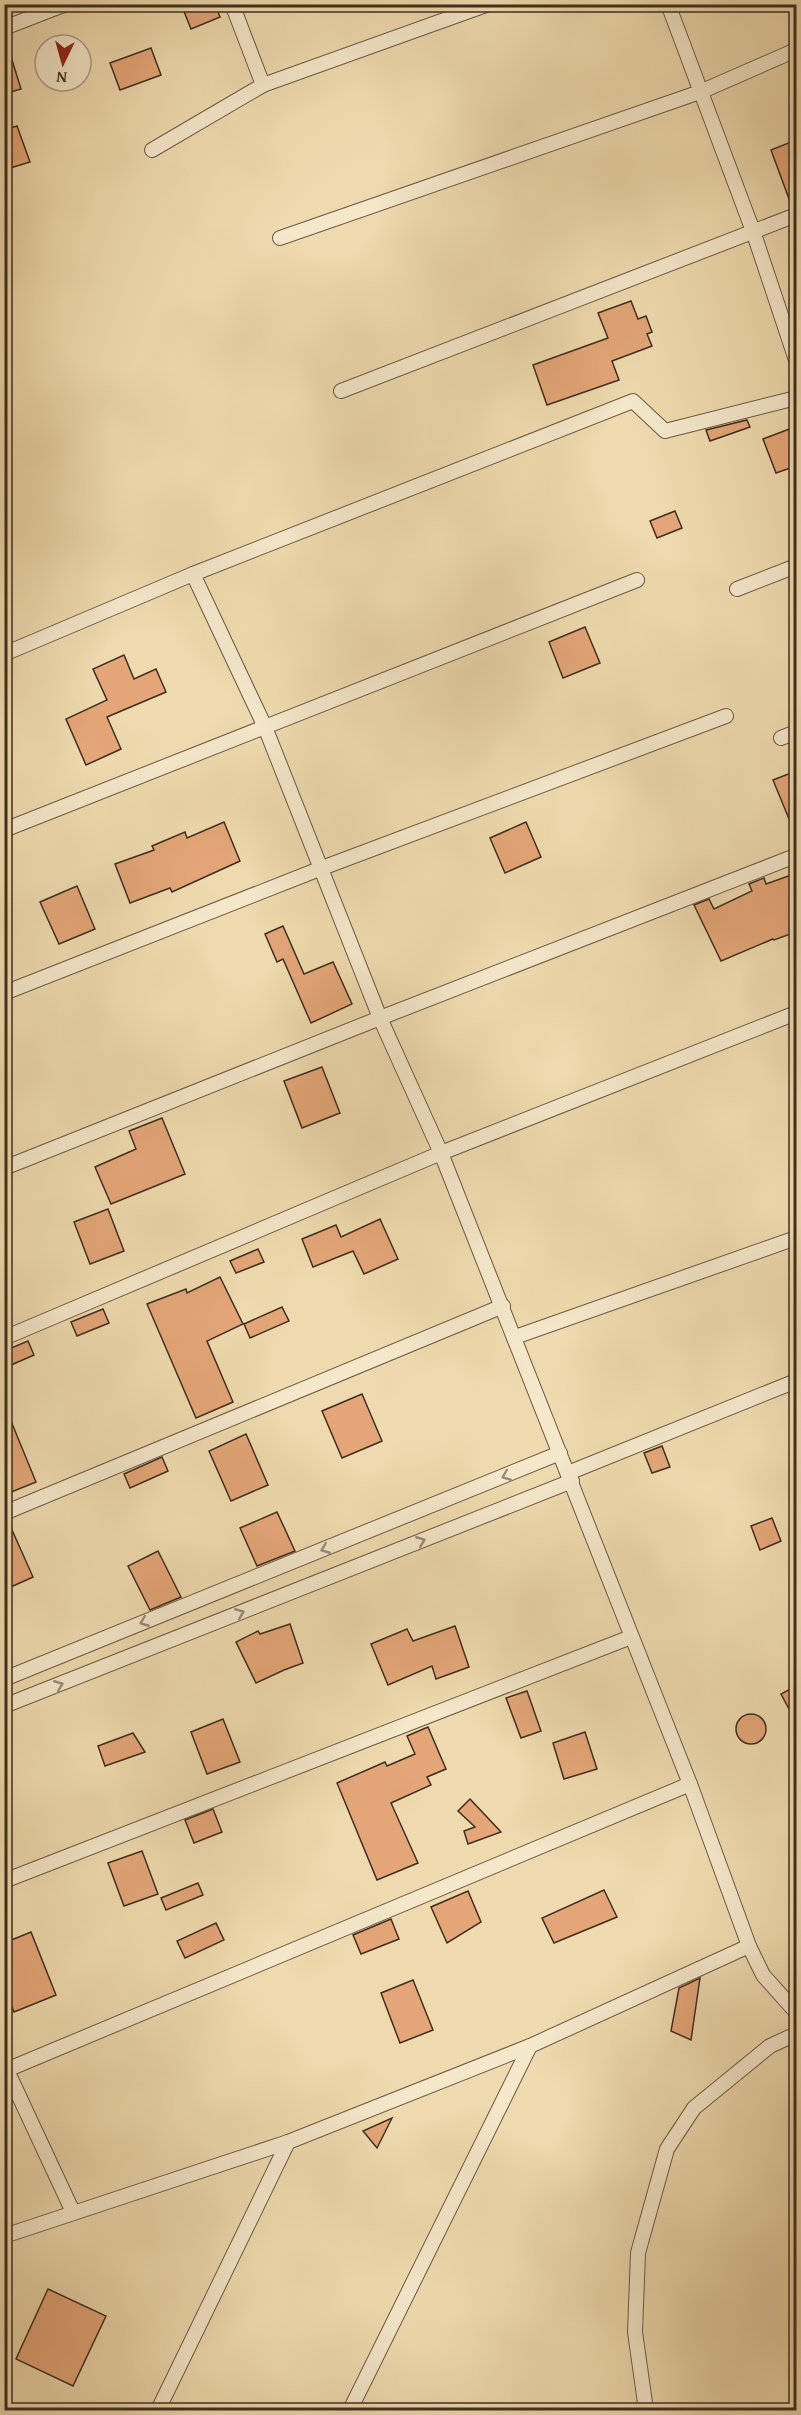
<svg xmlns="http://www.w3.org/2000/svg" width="801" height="2415" viewBox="0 0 801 2415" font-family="'Gentium Book Plus',serif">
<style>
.building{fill:#e4a678;stroke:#402d20;stroke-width:1.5}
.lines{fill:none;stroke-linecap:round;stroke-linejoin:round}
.street-casing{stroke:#6c5844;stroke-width:16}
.street{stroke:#f4e7ca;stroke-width:14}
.oneway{stroke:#9a8a75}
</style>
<rect width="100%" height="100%" fill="#eedaae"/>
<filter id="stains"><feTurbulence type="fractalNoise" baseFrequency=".00333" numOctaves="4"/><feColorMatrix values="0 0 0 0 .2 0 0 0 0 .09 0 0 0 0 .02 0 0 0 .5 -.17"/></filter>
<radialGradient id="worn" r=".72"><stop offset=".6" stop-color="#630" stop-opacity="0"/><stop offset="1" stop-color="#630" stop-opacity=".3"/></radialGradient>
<!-- building -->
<g class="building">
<path d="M181,4H215L220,17L191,29Z"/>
<path d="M8,47L21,89L4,94V48Z"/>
<path d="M151,48L161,75L120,90L110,63Z"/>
<path d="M17,126L30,162L4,170V130Z"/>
<path d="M796,140V206L792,207L771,150Z"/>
<path d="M631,301L638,319L646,316L652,332L647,334L652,346L612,361L619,380L547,405L533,365L608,338L598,313Z"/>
<path d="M747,420L750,427L710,441L706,430Z"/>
<path d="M792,428L796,439V466L776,473L763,439Z"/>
<path d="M675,511L682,528L657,538L650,521Z"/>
<path d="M585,627L600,663L563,678L549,642Z"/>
<path d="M124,655L134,679L156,669L166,692L107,717L121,749L86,765L66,719L107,700L93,669Z"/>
<path d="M796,771V836L773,780Z"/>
<path d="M224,822L240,861L172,892L170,888L130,903L115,864L154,850L152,846L185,832L187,838Z"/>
<path d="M526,822L541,857L505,873L490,838Z"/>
<path d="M794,874L796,882V932L774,940L773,939L721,961L694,905L709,899L714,909L752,891L749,884L764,878L766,884Z"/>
<path d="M77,886L95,929L59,944L40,902Z"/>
<path d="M283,926L304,974L333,962L352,1004L311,1023L283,959L277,962L265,934Z"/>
<path d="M322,1067L340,1113L302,1128L284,1081Z"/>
<path d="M162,1118L185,1174L111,1204L95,1167L136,1149L129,1131Z"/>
<path d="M108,1209L124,1251L90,1264L74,1222Z"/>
<path d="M380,1219L398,1259L364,1274L353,1251L313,1267L302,1239L336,1225L341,1237Z"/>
<path d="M258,1249L264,1262L236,1273L230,1261Z"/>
<path d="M220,1277L243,1324L207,1341L233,1402L196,1418L147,1304L186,1289L187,1293Z"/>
<path d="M282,1307L289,1321L250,1338L244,1324Z"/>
<path d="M103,1309L109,1323L77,1336L71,1322Z"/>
<path d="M28,1341L34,1355L4,1368V1351Z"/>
<path d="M362,1394L382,1441L342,1458L322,1411Z"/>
<path d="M4,1404L36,1482L4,1495Z"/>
<path d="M246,1434L268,1485L231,1501L209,1451Z"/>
<path d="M662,1446L670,1467L652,1473L644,1453Z"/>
<path d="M162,1457L168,1471L130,1488L124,1474Z"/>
<path d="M277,1512L295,1551L257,1566L240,1528Z"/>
<path d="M772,1518L781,1541L760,1550L751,1526Z"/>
<path d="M8,1521L33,1577L4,1590V1522Z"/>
<path d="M158,1551L181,1597L150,1610L128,1566Z"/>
<path d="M290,1624L303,1663L284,1670L256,1683L236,1642L258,1631L260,1634Z"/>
<path d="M455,1626L469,1667L436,1679L432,1666L388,1685L371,1644L407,1629L413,1641Z"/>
<path d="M796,1686V1722L781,1694Z"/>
<path d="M527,1691L541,1731L521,1738L506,1698Z"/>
<circle cx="751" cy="1729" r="15"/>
<path d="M223,1719L240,1762L207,1774L191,1732Z"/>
<path d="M428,1727L446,1769L427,1777L431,1785L391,1803L418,1863L377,1880L337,1783L385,1762L387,1766L415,1754L407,1736Z"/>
<path d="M585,1732L597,1769L564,1779L553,1743Z"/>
<path d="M133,1733L145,1752L105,1766L98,1746Z"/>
<path d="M470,1799L501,1832L468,1844L464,1831L475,1827L458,1811Z"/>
<path d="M213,1809L222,1832L194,1843L185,1820Z"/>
<path d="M142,1851L158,1894L124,1906L108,1863Z"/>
<path d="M198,1883L203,1895L166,1910L161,1898Z"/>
<path d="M604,1890L617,1917L554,1943L542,1918Z"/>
<path d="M468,1891L481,1922L447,1943L431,1907Z"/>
<path d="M391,1919L399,1939L361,1954L353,1935Z"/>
<path d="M216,1923L224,1940L185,1958L177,1941Z"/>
<path d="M31,1932L56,1995L14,2012L4,1988V1943Z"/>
<path d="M700,1978L691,2040L671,2031L679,1988Z"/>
<path d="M413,1980L433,2030L400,2043L381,1993Z"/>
<path d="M392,2118L377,2148L363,2131Z"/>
<path d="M48,2289L106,2316L73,2386L16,2359Z"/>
</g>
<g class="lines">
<defs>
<g id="street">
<path d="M232,4L263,85"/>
<path d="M668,4L753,231L796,360"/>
<path d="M4,28L66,4"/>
<path d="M152,150L263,85L489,4"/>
<path d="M280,238L700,92L796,50"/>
<path d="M341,391L796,215"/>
<path d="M193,574L265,727L380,1018L441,1153L690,1784L749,1946L763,1975L796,2012"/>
<path d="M737,589L796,566"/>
<path d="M4,654L193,574L633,401L665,431L796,398"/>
<path d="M781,738L796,732"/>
<path d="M4,830L637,580"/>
<path d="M4,993L322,868L726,716"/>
<path d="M4,1168L380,1018L790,858"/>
<path d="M515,1337L796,1238"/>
<path d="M4,1338L441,1153L796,1013"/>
<path d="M568,1473L796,1381"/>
<path d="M4,1513L503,1306"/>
<path d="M4,1679L560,1453"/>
<path d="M4,1706L572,1481"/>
<path d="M4,1881L631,1637"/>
<path d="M4,2064L73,2212"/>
<path d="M4,2071L690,1784"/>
<path d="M4,2236L288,2142L530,2046L749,1946"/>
<path d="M158,2410L288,2142"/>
<path d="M350,2410L530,2046"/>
<path d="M646,2410L635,2332L638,2253L667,2149L694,2108L770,2046L796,2034"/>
</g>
</defs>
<!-- street casing -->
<use href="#street" class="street-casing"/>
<!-- street -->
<use href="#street" class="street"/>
</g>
<!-- one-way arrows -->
<defs><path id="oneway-chevron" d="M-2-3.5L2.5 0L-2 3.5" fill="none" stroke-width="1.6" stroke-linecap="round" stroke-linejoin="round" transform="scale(1.5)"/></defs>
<g class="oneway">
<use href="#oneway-chevron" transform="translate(506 1476) rotate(158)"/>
<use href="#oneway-chevron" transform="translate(421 1541) rotate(-22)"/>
<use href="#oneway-chevron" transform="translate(325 1549) rotate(158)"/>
<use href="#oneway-chevron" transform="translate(240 1613) rotate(-22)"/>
<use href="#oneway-chevron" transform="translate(144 1622) rotate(158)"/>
<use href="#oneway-chevron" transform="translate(59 1685) rotate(-22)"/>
</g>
<!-- margin -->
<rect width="801" height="2415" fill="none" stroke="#eedaae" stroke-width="24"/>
<rect x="6" y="6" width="789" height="2403" fill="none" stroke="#402d20" stroke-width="3"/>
<rect x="12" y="12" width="777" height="2391" fill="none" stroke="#402d20" stroke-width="1.5"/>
<!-- north arrow -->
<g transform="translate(63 63) rotate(185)"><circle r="28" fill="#f4e7ca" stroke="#ac9d86" stroke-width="1.5"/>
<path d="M0-4.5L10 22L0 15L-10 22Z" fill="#8f2418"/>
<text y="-9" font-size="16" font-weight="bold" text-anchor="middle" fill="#402d20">N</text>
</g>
<rect width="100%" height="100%" filter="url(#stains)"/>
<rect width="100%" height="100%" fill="url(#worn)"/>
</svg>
